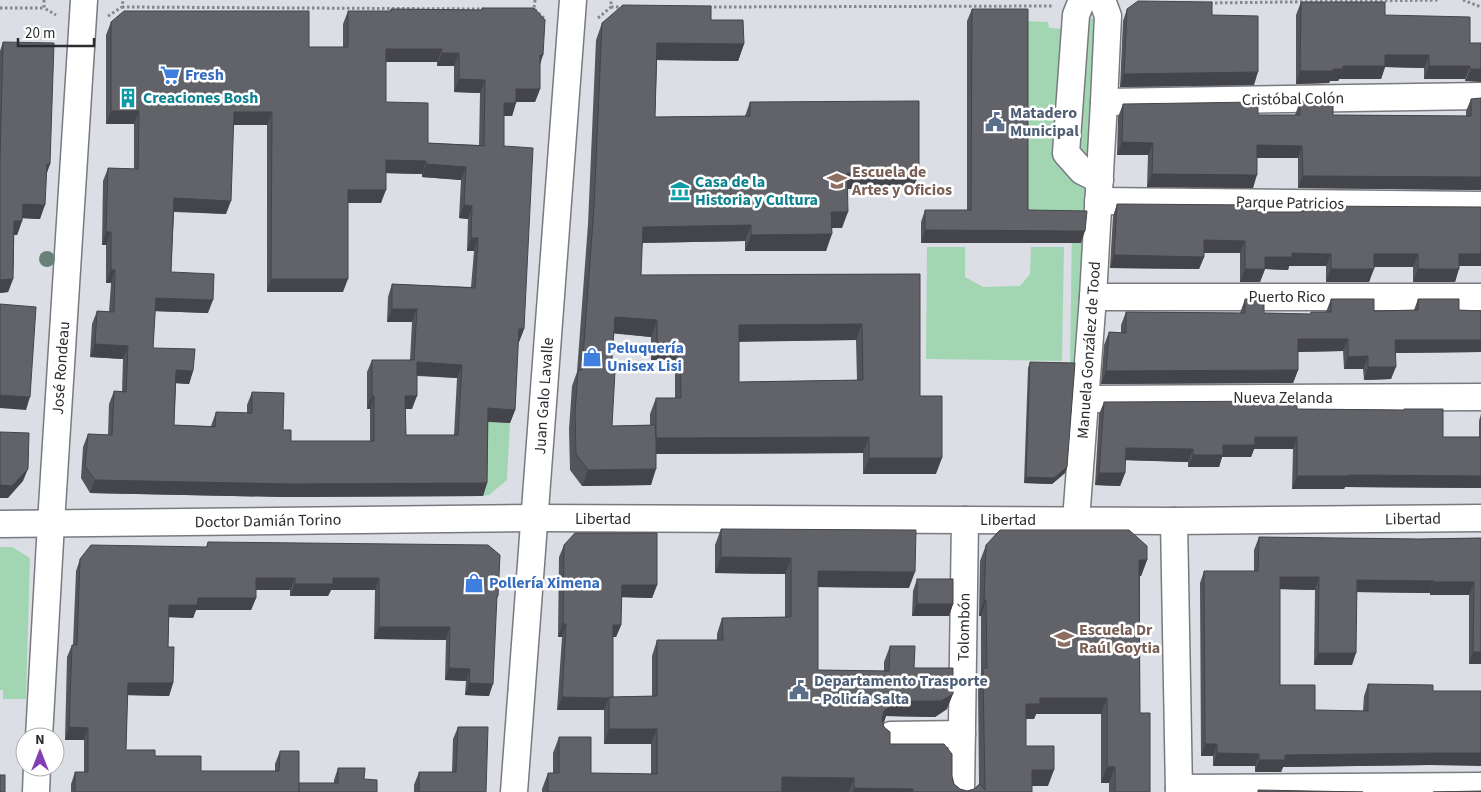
<svg xmlns="http://www.w3.org/2000/svg" width="1481" height="792" viewBox="0 0 1481 792" font-family="'Source Sans 3',sans-serif">
<style>
.green{fill:#a2d6b2}
.lines{fill:none;stroke-linecap:round;stroke-linejoin:round}
.minor-casing{stroke:#787a80;stroke-width:29}
.path{stroke:#85878c;stroke-width:3;stroke-dasharray:2.5 2.5;stroke-linecap:butt}
.minor{stroke:#fff;stroke-width:26}
.tree{fill:#688278}
.wall{fill:#53555a;fill-rule:evenodd}
.shaded-wall{fill:#44454a}
.building{fill:#616369;stroke:#44454a;fill-rule:evenodd}
.labels{text-anchor:middle;dominant-baseline:central;stroke-width:5;stroke-linejoin:round;paint-order:stroke}
.shop-label{font-size:16px;font-weight:bold;fill:#366cbe;stroke:#fff;text-anchor:start}
.culture-label{font-size:16px;font-weight:bold;fill:#0d838f;stroke:#fff;text-anchor:start}
.street-label{font-size:16px;fill:#2b2c2f;stroke:#fff}
.service-label{font-size:16px;font-weight:bold;fill:#4e5e75;stroke:#fff;text-anchor:start}
.education-label{font-size:16px;font-weight:bold;fill:#785e54;stroke:#fff;text-anchor:start}
</style>
<rect width="100%" height="100%" fill="#dcdee5"/>
<!-- green -->
<g class="green">
<path d="M1080,18L1105,19L1097,171L1073,149Z"/>
<path d="M1024,21L1048,22L1049,28L1064,29L1058,157L1091,185L1081,370H1070L1072,223L1023,222Z"/>
<path d="M927,247H965V277L983,287L1020,286L1030,274L1031,247H1064L1062,361L926,359Z"/>
<path d="M464,420L510,423L507,480L489,495L483,496V448Z"/>
<path d="M0,547H12L30,558L26,699H3V690H0Z"/>
</g>
<g class="lines">
<defs>
<g id="minor">
<path d="M1082,0L1076,15L1066,153L1082,171L1100,180"/>
<path d="M1104,102L1481,96"/>
<path d="M1098,201L1481,205"/>
<path d="M1093,297H1481"/>
<path d="M1086,399L1481,397"/>
<path d="M1076,520L1093,297L1104,102L1108,16L1102,0"/>
<path d="M1174,521L1179,792"/>
<path d="M0,524L535,518L1174,521L1481,518"/>
<path d="M891,735L962,734"/>
<path d="M39,737L51,523L84,0"/>
<path d="M1179,788L1481,786"/>
<path d="M36,792L37,767"/>
<path d="M514,792L573,0"/>
<path d="M961,792L965,520"/>
</g>
</defs>
<!-- minor casing -->
<use href="#minor" class="minor-casing"/>
<!-- path -->
<g class="path">
<path d="M44,0V8L56,15"/>
<path d="M535,0L534,9L546,20"/>
<path d="M1463,0L1481,7"/>
<path d="M1210,3L1440,0"/>
<path d="M122,7L484,9"/>
<path d="M611,7H623"/>
<path d="M709,7L1052,6"/>
<path d="M0,8H44"/>
<path d="M108,16L122,7L123,0"/>
<path d="M598,18L611,7V0"/>
</g>
<!-- minor -->
<use href="#minor" class="minor"/>
</g>
<!-- trees -->
<circle class="tree" cx="47" cy="259" r="8"/>
<!-- wall -->
<g class="wall">
<path d="M1301,2L1385,15L1470,43H1481L1465,81V79H1424V68L1385,67L1381,79H1339L1338,81H1330L1329,83L1296,84V15Z"/>
<path d="M482,8L540,64V89L535,102H516L512,116H504V146L524,329L519,342H518L515,410L510,423L488,422L487,483L483,496L285,497L90,493L81,478L83,447L88,434L108,435L109,404L114,391L122,392L123,359L90,357L92,324L97,311L109,312L111,283H106V245H102L103,181L108,168L134,169V124H106V35L111,22L309,47H343V24L348,11H390L391,9L481,10ZM386,62H437V66H454V92L480,93L479,145L428,143L386,102ZM233,125H267V292H343L348,203H381L386,173L422,174V177L461,180L459,218L468,219L467,251H474L471,287L392,284L388,297L387,322H412L410,360H372L367,372V409H370V441H291L252,392L247,405V413L216,412L211,426L174,425L176,383L189,384L193,371L153,348L155,311L208,313L171,272L174,212L226,214ZM417,376L457,378L454,435H406L405,409H412Z"/>
<path d="M972,9L1028,210L1081,243H921V222L925,210H967V21Z"/>
<path d="M1127,9L1212,15L1254,85L1120,87L1123,21Z"/>
<path d="M711,20L744,44L738,61L657,60L655,117L745,116L750,102L913,189H847L842,228H832L826,251H745V241L642,243L641,275L920,274V396L936,474H863V453L656,454L651,485L582,486L570,470L569,429L572,386L577,372L588,224L596,40L602,23ZM614,333L651,337V360H675V398H656L650,414V425L612,426L611,371ZM856,340L857,380L739,382V341Z"/>
<path d="M3,42L50,164L46,175L40,219L22,218V221L17,235H14L13,279L8,292L0,293V51Z"/>
<path d="M1481,98V190L1298,188V158H1257L1253,188L1147,187L1148,155H1117L1118,117L1123,104L1258,115H1295L1300,101L1333,115L1466,116V111L1471,99Z"/>
<path d="M1117,204L1257,212H1301L1303,206L1481,266H1459L1455,282H1413V267H1374L1369,282H1326V266H1289L1288,270L1265,269L1260,282H1240V253H1204V257L1199,269L1110,268L1113,216Z"/>
<path d="M1245,299L1264,313L1310,314L1311,312H1326L1331,299L1374,311L1414,310L1418,299L1459,310L1481,311V352L1395,353L1391,379L1364,380L1363,369H1344L1343,351L1298,352V370L1293,383L1101,384L1104,345L1109,332L1121,333V325L1126,312L1240,313Z"/>
<path d="M1030,362L1067,467L1065,473L1052,484L1024,483L1028,368Z"/>
<path d="M1104,402L1297,409L1403,410L1404,409L1443,437H1479V421L1481,414V488L1345,487L1344,489H1292L1293,449H1254L1251,457H1222L1219,467H1188V462L1125,460V473L1120,486L1095,485L1099,414Z"/>
<path d="M721,529L909,588L818,587V670L884,671V662L890,646L914,668L947,709L935,717L886,716L884,722L883,723L890,744L952,776L954,784L960,789L967,791L974,789L979,784L978,684L981,675V616H979L980,561L986,545L1147,560L1141,576H1140V713L1150,792H1109V783H1101V714H1036L1034,719H1026V746L1048,786H1032V792H542V789L548,773H553V753L559,737L591,773L651,774V744H604V710H557L562,637H558L559,557L564,545L657,585L652,598L621,597V625L616,637H613V697L652,696V656L657,640H717V634L722,618L785,617V574L715,573V545Z"/>
<path d="M1259,537L1419,539L1481,538V664H1469V595H1430V593L1357,592L1352,665H1314L1315,590L1280,589V685L1315,710L1363,711L1364,696L1368,684L1429,765L1283,767L1281,772H1255V766H1213V756H1201L1200,583L1204,571H1254V550Z"/>
<path d="M208,542L498,596L496,600L489,696L465,695L466,681L445,680L446,640L374,639L375,590H331L328,596H290V590H256V598L251,610H196L193,618L169,617L168,647L173,683L169,696L127,695L126,750L155,756L201,771H275V764L280,751L299,784L334,783V780L338,768L364,779L377,792H71V784L75,772H84V740H65L67,657L72,645H73L76,571L80,559L206,547Z"/>
<path d="M917,579L953,604L949,616H912L913,591Z"/>
<path d="M458,727L486,792H414V785L419,772H452L453,739Z"/>
</g>
<!-- shaded-wall -->
<g class="shaded-wall">
<path d="M657,43L744,44L738,61L651,60Z"/>
<path d="M386,49H442L437,62H381Z"/>
<path d="M442,53H459L454,66H437Z"/>
<path d="M540,55H543L539,68Z"/>
<path d="M1385,55H1429L1424,68L1385,67L1381,79H1339L1338,81H1330L1329,83L1296,84L1300,71L1333,69Z"/>
<path d="M1429,66H1470L1465,79H1424Z"/>
<path d="M1470,69H1481V82L1465,81Z"/>
<path d="M1258,72L1254,85L1120,87L1124,74Z"/>
<path d="M459,79L485,80L480,93L454,92Z"/>
<path d="M516,89H540L535,102H512Z"/>
<path d="M504,103H516L512,116H500Z"/>
<path d="M111,111H139L134,124H106Z"/>
<path d="M234,112H272L267,125H229Z"/>
<path d="M1122,142L1153,143L1148,155H1117Z"/>
<path d="M1257,145L1302,146L1298,158H1253Z"/>
<path d="M386,160L426,161L422,174L381,173Z"/>
<path d="M47,164H50L45,178Z"/>
<path d="M426,164L466,167L461,180L422,177Z"/>
<path d="M847,173H919L913,189H841Z"/>
<path d="M1152,174L1257,175L1253,188L1147,187Z"/>
<path d="M1303,176L1481,177V190L1298,188Z"/>
<path d="M348,190H386L381,203H343Z"/>
<path d="M174,198L231,201L226,214L170,211Z"/>
<path d="M23,204L45,205L40,219L18,218Z"/>
<path d="M464,205L472,206L468,219L459,218Z"/>
<path d="M831,212H848L842,228H826Z"/>
<path d="M14,221H22L17,235H9Z"/>
<path d="M751,225L745,241L637,243L643,227Z"/>
<path d="M925,230L1085,231L1081,243H921Z"/>
<path d="M106,232H111L106,245H102Z"/>
<path d="M832,234L826,251H745L751,235Z"/>
<path d="M471,238H478L474,251H467Z"/>
<path d="M1204,240L1245,241L1240,253H1200Z"/>
<path d="M1292,253L1331,254L1326,266H1289L1288,270L1265,269L1260,282H1240L1245,269L1265,257Z"/>
<path d="M1374,254H1418L1413,267H1369Z"/>
<path d="M1459,254H1481V266H1455Z"/>
<path d="M1114,255L1204,257L1199,269L1110,268Z"/>
<path d="M1331,269H1374L1369,282H1326Z"/>
<path d="M1418,269H1459L1455,282H1413Z"/>
<path d="M111,270H115L111,283H106Z"/>
<path d="M13,279L8,292L0,293V280Z"/>
<path d="M271,279H348L343,292H267Z"/>
<path d="M156,298L213,300L208,313L151,311Z"/>
<path d="M392,309H417L412,322H387Z"/>
<path d="M615,317L657,320L651,337L609,333Z"/>
<path d="M862,324L856,340L733,342L739,325Z"/>
<path d="M519,329H524L519,342H514Z"/>
<path d="M1298,339H1348L1343,351L1293,352Z"/>
<path d="M1395,340H1481V352L1391,353Z"/>
<path d="M657,343H680L675,360H651Z"/>
<path d="M95,344L128,346L123,359L90,357Z"/>
<path d="M1368,356L1363,369H1344L1348,357Z"/>
<path d="M417,362L462,365L457,378L412,375Z"/>
<path d="M1368,367H1396L1391,379L1364,380Z"/>
<path d="M176,370L193,371L189,384L172,383Z"/>
<path d="M1298,370L1293,383L1101,384L1106,371Z"/>
<path d="M0,395L30,397L26,410L0,408Z"/>
<path d="M372,396H374L370,409H367Z"/>
<path d="M405,396H417L412,409H400Z"/>
<path d="M488,408L515,410L510,423L483,421Z"/>
<path d="M869,437L863,453L650,454L656,438Z"/>
<path d="M1255,437H1297L1293,449H1254L1251,457H1222L1219,467H1188L1193,455L1223,445Z"/>
<path d="M1126,448L1193,449L1188,462L1121,460Z"/>
<path d="M869,458H942L936,474H863Z"/>
<path d="M1067,467L1065,473L1052,484L1024,483L1026,477Z"/>
<path d="M28,469L23,481L8,498H0V485Z"/>
<path d="M656,469L651,485L582,486L588,470Z"/>
<path d="M1099,473H1125L1120,486L1095,485Z"/>
<path d="M1349,475L1481,476V488L1345,487L1344,489H1292L1297,476Z"/>
<path d="M95,480L487,483L483,496L285,497L90,493Z"/>
<path d="M721,557L791,558L785,574L715,573Z"/>
<path d="M1139,560H1147L1141,576H1134Z"/>
<path d="M818,571L915,572L909,588L812,587Z"/>
<path d="M1280,577H1319L1315,590L1276,589Z"/>
<path d="M256,578H295L290,590H252Z"/>
<path d="M333,578H379L375,590H331L328,596H290L295,584Z"/>
<path d="M1357,580L1434,581L1430,593L1353,592Z"/>
<path d="M1434,582H1474L1469,595H1430Z"/>
<path d="M622,585H657L652,598L617,597Z"/>
<path d="M198,598H256L251,610H196L193,618L164,617L169,605Z"/>
<path d="M984,600H986L981,616H979Z"/>
<path d="M917,604H953L949,616H912Z"/>
<path d="M563,624H566L562,637H558Z"/>
<path d="M613,625H621L616,637H609Z"/>
<path d="M379,627H450L446,640L374,639Z"/>
<path d="M1473,652H1481V664H1469Z"/>
<path d="M1318,653H1356L1352,665H1314Z"/>
<path d="M449,668L470,669L466,681L445,680Z"/>
<path d="M128,683H173L169,696L123,695Z"/>
<path d="M469,683L493,684L489,696L465,695Z"/>
<path d="M953,694L947,709L935,717L886,716L884,722L878,727L884,711L890,701Z"/>
<path d="M562,697L609,698L604,710H557Z"/>
<path d="M1040,698H1107L1101,714H1036L1034,719H1020L1026,704Z"/>
<path d="M69,727L88,728L84,740H65Z"/>
<path d="M609,729H657L651,744H604Z"/>
<path d="M1205,744H1217L1213,756H1201Z"/>
<path d="M1217,753L1259,754L1255,766H1213Z"/>
<path d="M1433,753H1481V766L1429,765L1283,767L1281,772H1255L1259,760L1285,755Z"/>
<path d="M1107,767H1115L1109,783H1101Z"/>
<path d="M1032,770H1054L1048,786H1026Z"/>
<path d="M782,777L854,778L849,792H777Z"/>
<path d="M854,788L913,789L912,792H853Z"/>
</g>
<!-- building -->
<g class="building">
<path d="M1138,1L1212,2V15L1258,16V72L1124,74L1127,9Z"/>
<path d="M1301,2H1385V15L1470,17V43H1481V69H1470V66H1429V55H1385V66H1343V69H1333V71H1300Z"/>
<path d="M623,5L711,6V20H743L744,44L657,43L655,117L750,116V102L919,101V173H847L848,212H831L832,234L751,235V225L643,227L641,275L920,274V396H942V458H869V437L656,438V469L588,470L576,454L575,413L578,370H582L594,207L602,23ZM615,317L657,320V343H680L681,398H656V438L655,425L612,426L615,371H611ZM862,324L863,380L739,382V325Z"/>
<path d="M482,8H534L545,20L543,55H540V89H516V103H504V146L533,148L524,329H519L515,410L488,408L487,483L290,484L95,480L85,466L88,434L112,435L114,391L126,392L128,346L95,344L97,311L114,312L115,270H111V232H106L108,168L138,169L139,111H111V22L124,11H309V47H348V11H391V9L482,10ZM386,49H442V53H459V79L485,80L484,146L428,143V103L386,102ZM234,112H272L271,279H348V190H386V160L426,161V164L466,167L464,205L472,206L471,238H478L475,288L392,284V309H417L414,360H372V396H374V441H291V430H283L284,393L252,392V413L216,412L215,427L174,425L176,370L193,371L195,349L153,348L156,298L213,300L214,274L171,272L174,198L231,201ZM417,362L462,365L458,435H406L405,396H417Z"/>
<path d="M972,9H1028V210L1087,211L1085,231L925,230V210H971Z"/>
<path d="M3,42L54,43L50,164H47L45,205L23,204L22,221H14L13,279L0,280V156Z"/>
<path d="M1481,98V177L1303,176L1302,146L1257,145V175L1152,174L1153,143L1122,142L1123,104L1258,102V115H1300V101H1333V115L1471,116V99Z"/>
<path d="M1117,204L1257,205V212H1303V206L1481,207V254H1459V269H1418V254H1374V269H1331V254L1292,253V257H1265V269H1245V241L1204,240V257L1114,255Z"/>
<path d="M1245,299H1264V313L1311,314V312H1331V299H1374V311L1418,310V299H1459V310L1481,311V340H1395L1396,367H1368V356L1348,357V339H1298V370L1106,371L1109,332L1126,333V312L1245,313Z"/>
<path d="M0,304L36,307L30,397L0,395Z"/>
<path d="M1030,362L1075,363L1067,467L1054,478L1026,477Z"/>
<path d="M1297,401V409L1404,410V409H1443V437H1481V476L1349,475V476H1297V437H1255V445H1223V455H1193V449L1126,448L1125,473H1099L1104,402Z"/>
<path d="M0,432L29,433L28,469L12,486L0,485Z"/>
<path d="M721,529L916,530L915,572L818,571V670L889,671L890,646H915L914,668H953V694L941,701H890V706L884,711L882,720L884,727L890,732V744H944L952,754V776L954,784L960,789L967,791L974,789L980,784L985,790L983,674V668H987L986,600H984L986,545L1000,530H1129L1147,546V560H1139L1140,713H1150V792H1115V767H1107V698H1040V704H1026V746H1054V770H1032V792H913V789L854,788V778L782,777V792H548V773H559V737H591V773L657,774V729H609V697L657,696V640H723L722,618L791,617V558L721,557Z"/>
<path d="M575,533H657V585H622L621,625H613V697H609V698L562,697L566,624H563L564,545Z"/>
<path d="M1259,537L1419,539L1481,538V652H1473L1474,582H1434V581L1357,580L1356,653H1318L1319,577H1280V685H1315V710L1368,711V684L1433,685V691H1481V753H1433L1285,755V760H1259V754L1217,753V744H1205L1204,571H1258Z"/>
<path d="M208,542L488,545L500,555L498,596H497L493,684L469,683L470,669L449,668L450,627H379V578H333V584H295V578H256V598H198L197,605H169L168,647H174L173,683H128L126,750H155V756H201V771H279L280,751H299V792H75V772H88V728L69,727L72,645H77L80,559L91,545L207,547Z"/>
<rect x="917" y="579" width="36" height="25"/>
<path d="M458,727H488L486,792H419V772H456Z"/>
<path d="M338,768H365L364,779L377,780V792H299V783H338Z"/>
<rect x="0" y="775" width="5" height="17"/>
<path d="M1258,790L1363,792H1258Z"/>
<path d="M1481,791V792H1433Z"/>
</g>
<!-- icons -->
<defs>
<symbol id="supermarket-bare" viewBox="-9 -9 18 18"><path d="M-6-5.5h2.5l.6 2H6L4.5 2H-2.5L-4.4-4H-6ZM-1.5 3.2a1.3 1.3 0 1 0 .1 0ZM3 3.2a1.3 1.3 0 1 0 .1 0Z" fill="#3f7fe0" stroke="#fff" stroke-width="2.5" paint-order="stroke"/></symbol>
<symbol id="building-bare" viewBox="-9 -9 18 18"><path d="M-4-6H4V6H1V3H-1V6H-4ZM-2.5-4.3h1.7v1.8h-1.7ZM.8-4.3h1.7v1.8H.8ZM-2.5-1h1.7V.8h-1.7ZM.8-1h1.7V.8H.8Z" fill="#0f9aa8" stroke="#fff" stroke-width="2.5" paint-order="stroke"/></symbol>
<symbol id="civic-bare" viewBox="-9 -9 18 18"><path d="M-.6-6.5H3V-4.5H.6V-3L4-1V1h2V6H-6V1h2V-1L-.6-3ZM-1.2 2.5V6h2.4V2.5Z" fill="#5c6f8a" stroke="#fff" stroke-width="2.5" paint-order="stroke"/></symbol>
<symbol id="university-bare" viewBox="-9 -9 18 18"><path d="M0-5L7-2L0 1L-7-2ZM-4 1L0 2.5L4 1V4Q0 6-4 4Z" fill="#8d6e63" stroke="#fff" stroke-width="2.5" paint-order="stroke"/></symbol>
<symbol id="museum-bare" viewBox="-9 -9 18 18"><path d="M0-6L6-3V-2H-6V-3ZM-5-1h2V3h-2ZM-1-1h2V3h-2ZM3-1h2V3H3ZM-6 4H6V6H-6Z" fill="#0f9aa8" stroke="#fff" stroke-width="2.5" paint-order="stroke"/></symbol>
<symbol id="shop-bare" viewBox="-9 -9 18 18"><path d="M-5-2.5h2.3a2.7 3.5 0 0 1 5.4 0H5L5.5 6h-11ZM-1.5-2.5h3a1.5 2.3 0 0 0-3 0Z" fill="#3f7fe0" stroke="#fff" stroke-width="2.5" paint-order="stroke"/></symbol>
<symbol id="school-bare" viewBox="-9 -9 18 18"><path d="M0-5L7-2L0 1L-7-2ZM-4 1L0 2.5L4 1V4Q0 6-4 4Z" fill="#8d6e63" stroke="#fff" stroke-width="2.5" paint-order="stroke"/></symbol>
</defs>
<g fill-rule="evenodd">
<use href="#supermarket-bare" x="156" y="61" width="28" height="28"/>
<use href="#building-bare" x="114" y="84" width="28" height="28"/>
<use href="#civic-bare" x="981" y="108" width="28" height="28"/>
<use href="#university-bare" x="823" y="167" width="28" height="28"/>
<use href="#museum-bare" x="666" y="177" width="28" height="28"/>
<use href="#shop-bare" x="578" y="343" width="28" height="28"/>
<use href="#shop-bare" x="460" y="569" width="28" height="28"/>
<use href="#school-bare" x="1050" y="625" width="28" height="28"/>
<use href="#civic-bare" x="785" y="676" width="28" height="28"/>
</g>
<g class="labels">
<!-- shop labels -->
<g class="shop-label">
<text x="185" y="75">Fresh</text>
<text x="607" y="348">Peluquería<tspan x="607" dy="18">Unisex Lisi</tspan></text>
<text x="489" y="583">Pollería Ximena</text>
</g>
<!-- culture labels -->
<g class="culture-label">
<text x="143" y="98">Creaciones Bosh</text>
<text x="695" y="182">Casa de la<tspan x="695" dy="18">Historia y Cultura</tspan></text>
</g>
<!-- street labels -->
<g class="street-label">
<text transform="translate(1293 99) rotate(-1)">Cristóbal Colón</text>
<text transform="translate(1290 203) rotate(1)">Parque Patricios</text>
<text x="1287" y="297">Puerto Rico</text>
<text transform="translate(1089 350) rotate(-86)">Manuela González de Tood</text>
<text transform="translate(61 368) rotate(-86)">José Rondeau</text>
<text transform="translate(544 396) rotate(-86)">Juan Galo Lavalle</text>
<text x="1283" y="398">Nueva Zelanda</text>
<text x="603" y="519">Libertad</text>
<text transform="translate(1413 519) rotate(-1)">Libertad</text>
<text x="1008" y="520">Libertad</text>
<text transform="translate(268 521) rotate(-1)">Doctor Damián Torino</text>
<text transform="translate(964 627) rotate(-89)">Tolombón</text>
</g>
<!-- service labels -->
<g class="service-label">
<text x="1010" y="113">Matadero<tspan x="1010" dy="18">Municipal</tspan></text>
<text x="814" y="681">Departamento Trasporte<tspan x="814" dy="18">- Policía Salta</tspan></text>
</g>
<!-- education labels -->
<g class="education-label">
<text x="852" y="172">Escuela de<tspan x="852" dy="18">Artes y Oficios</tspan></text>
<text x="1079" y="630">Escuela Dr<tspan x="1079" dy="18">Raúl Goytia</tspan></text>
</g>
</g>
<!-- north arrow -->
<g transform="translate(40 752)"><circle r="24" fill="#ffffff" stroke="#aaabac"/>
<path d="M0-4L9 19L0 12L-9 19Z" fill="#813eb2"/>
<text y="-8" font-size="14" font-weight="bold" text-anchor="middle" fill="#2b2c2f">N</text>
</g>
<!-- scale -->
<path d="M18 38v8h76v-8" fill="none" stroke="#2b2c2f" stroke-width="2.5"/>
<text x="25" y="38" font-size="15" fill="#2b2c2f" stroke="#ffffff" stroke-width="4" paint-order="stroke">20 m</text>
</svg>
